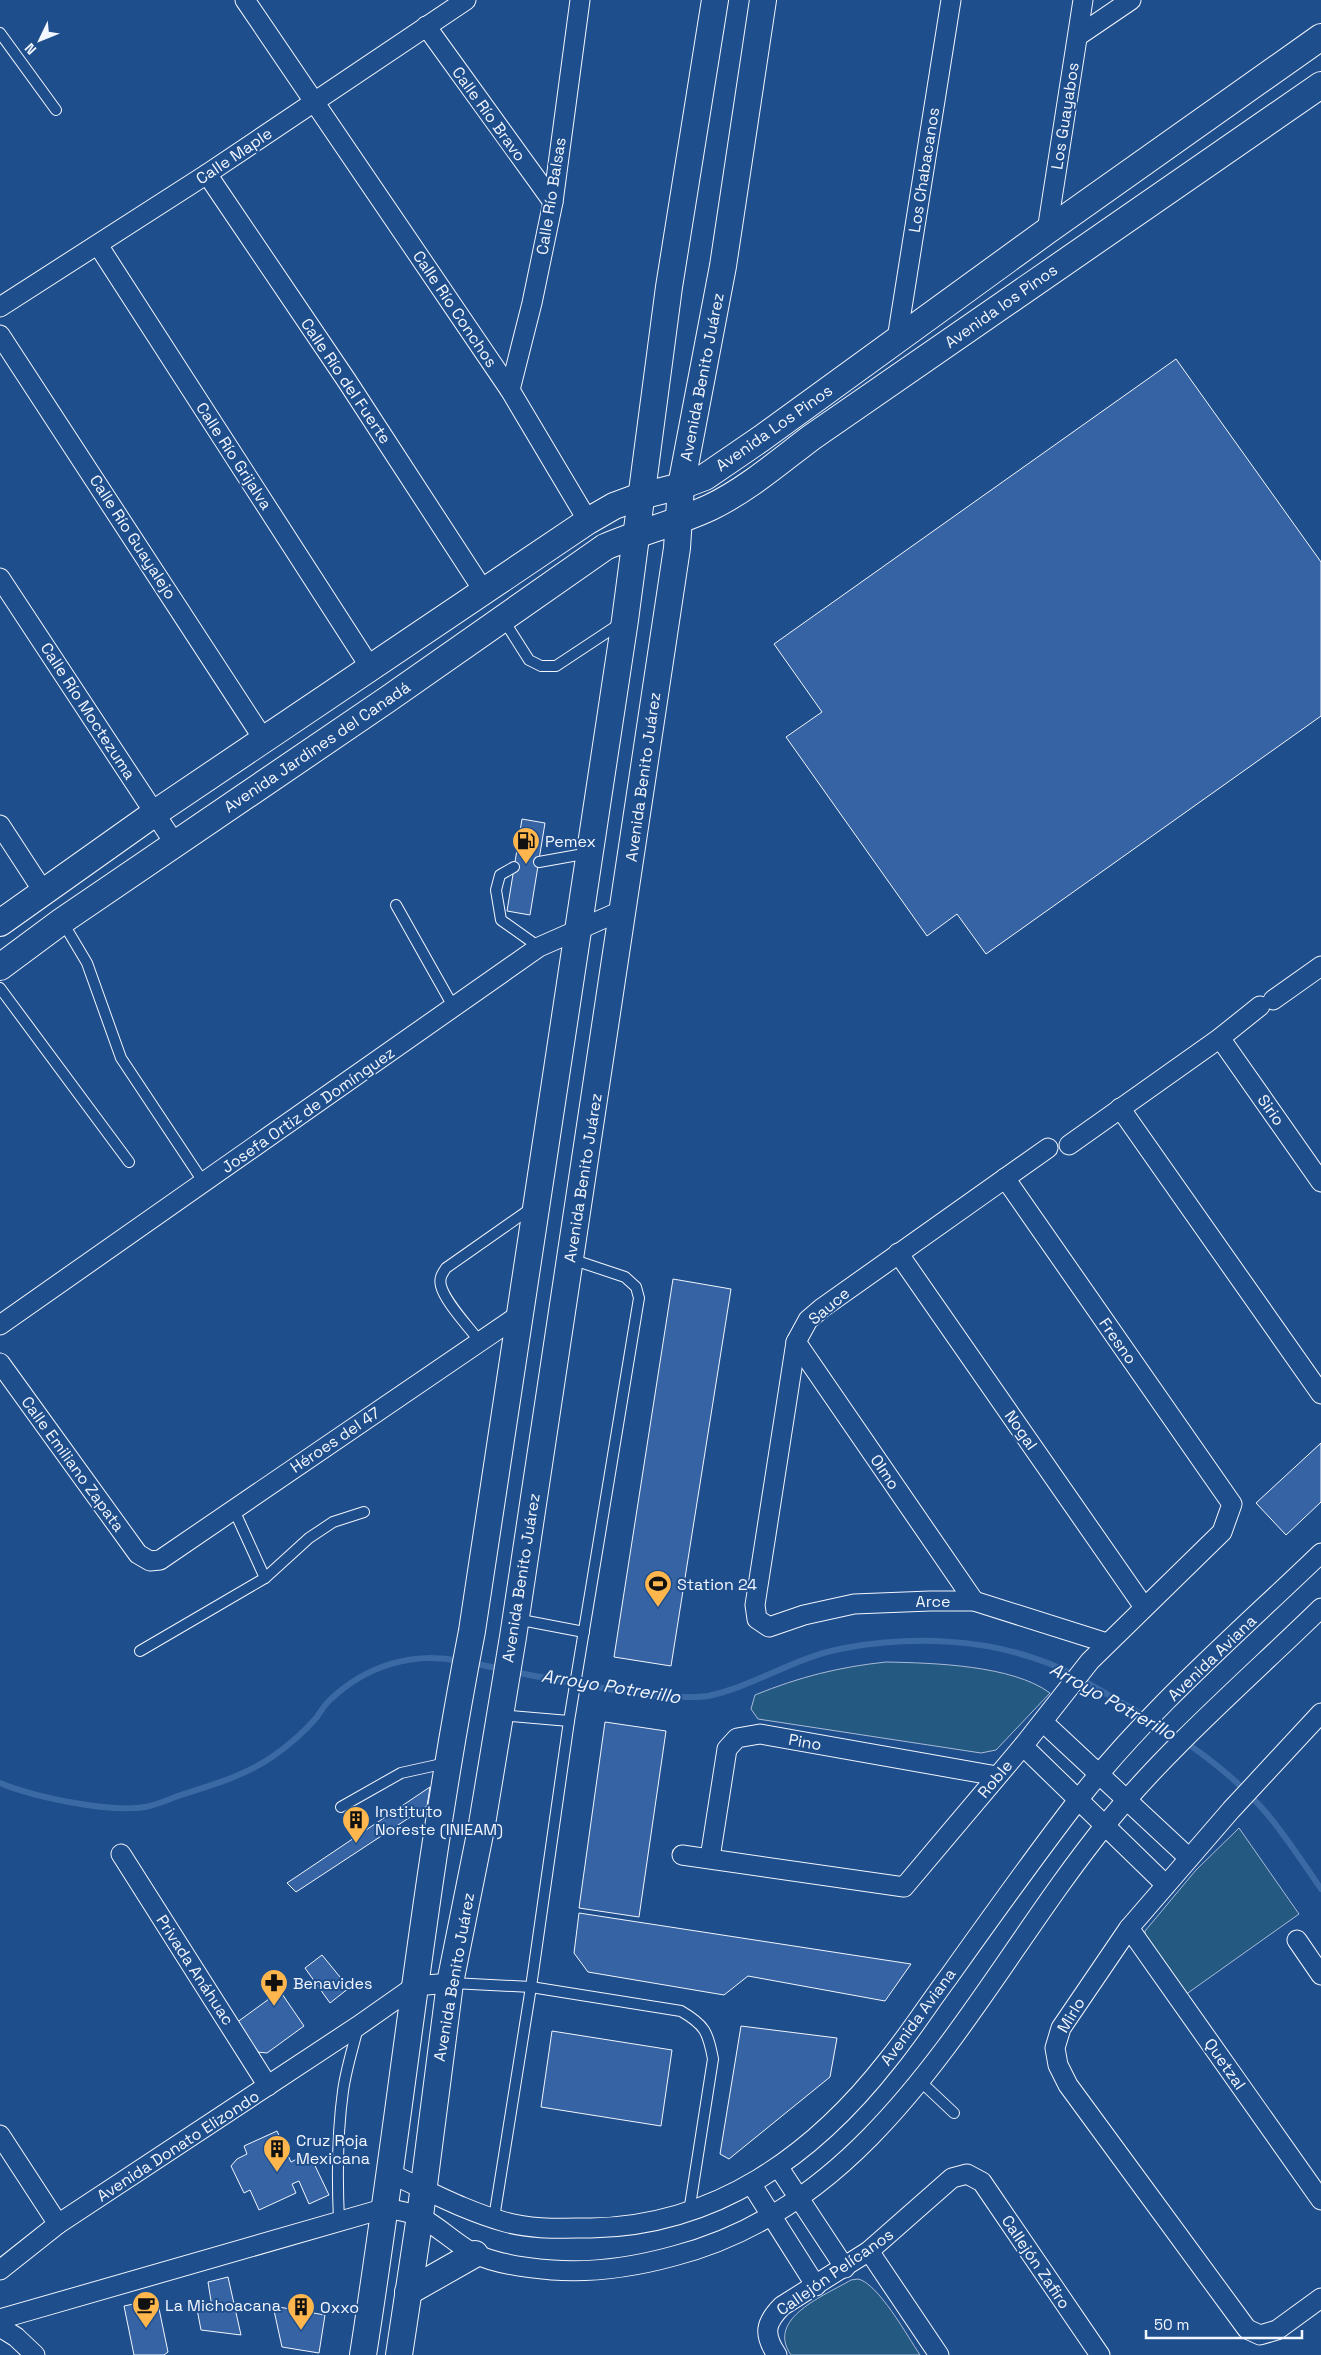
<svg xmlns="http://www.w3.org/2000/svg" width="1321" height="2355" viewBox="0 0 1321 2355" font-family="'Space Grotesk',sans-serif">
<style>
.green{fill:#245a82;stroke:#a8bbd7}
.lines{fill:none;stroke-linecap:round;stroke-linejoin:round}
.stream{stroke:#3b69a3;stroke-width:6}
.building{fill:#3563a3;stroke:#f2f6ff}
.lane-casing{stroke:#f2f6ff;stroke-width:12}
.street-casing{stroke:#f2f6ff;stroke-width:21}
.secondary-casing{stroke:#f2f6ff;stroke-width:28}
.lane{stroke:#1f4e8c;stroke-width:10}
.street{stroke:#1f4e8c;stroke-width:19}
.secondary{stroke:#1f4e8c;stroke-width:26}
.labels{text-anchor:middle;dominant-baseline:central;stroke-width:4;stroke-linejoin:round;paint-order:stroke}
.street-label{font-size:16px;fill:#f2f6ff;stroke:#1f4e8c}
.poi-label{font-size:16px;fill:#f2f6ff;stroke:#1f4e8c;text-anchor:start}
.water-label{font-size:18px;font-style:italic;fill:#f2f6ff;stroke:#1f4e8c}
</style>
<rect width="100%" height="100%" fill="#1f4e8c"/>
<!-- green -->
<g class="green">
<path d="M886,1662C933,1663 1012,1665 1050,1693L996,1750L981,1753L758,1719L751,1709L755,1695C799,1677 839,1667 886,1662Z"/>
<path d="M1239,1828L1299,1914L1185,1995L1145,1939V1931L1196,1870Z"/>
<path d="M858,2279C878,2283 908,2337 920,2355H791C765,2318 826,2295 851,2280Z"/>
</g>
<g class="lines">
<!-- stream -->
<g class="stream">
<path d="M472,1663L501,1669"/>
<path d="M514,1672C560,1681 606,1690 653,1695C671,1696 689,1699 708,1696C755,1686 797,1656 845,1648C912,1636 984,1638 1048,1663C1078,1675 1107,1695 1136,1711C1185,1740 1231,1771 1268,1815C1287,1838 1304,1864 1321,1889"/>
<path d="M0,1783C34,1797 109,1813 145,1807C157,1805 169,1799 181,1795C212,1785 244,1776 272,1757C288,1746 304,1732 317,1717C321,1711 325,1704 331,1699C366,1666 413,1651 460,1661"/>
</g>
</g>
<!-- building -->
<g class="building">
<path d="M1176,359L1321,562V716L986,954L957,914L927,936L786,737L822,712L774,644Z"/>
<path d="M522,819L545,823L530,915L507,911Z"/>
<path d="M673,1279L731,1289L671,1666L614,1657Z"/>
<path d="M1321,1443V1502L1286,1535L1256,1503Z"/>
<path d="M605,1722L666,1731L639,1917L579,1908Z"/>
<path d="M430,1787L427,1806L296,1892L287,1883Z"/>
<path d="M579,1913L911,1964L885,2001L748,1976L724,1995L588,1972L574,1953Z"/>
<path d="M322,1955L349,1988L330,2003L305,1968Z"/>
<path d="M280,1991L304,2026L267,2053L257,2052L236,2023Z"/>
<path d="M741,2026L837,2038L830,2077L729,2159L720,2154Z"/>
<path d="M552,2031L672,2050L661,2126L541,2107Z"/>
<path d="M277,2131L291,2162L309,2153L329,2195L309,2204L299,2181L292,2184L296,2193L259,2210L250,2190L244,2193L231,2166L237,2159L247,2154L244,2146Z"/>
<path d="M228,2277L241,2335L201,2330L197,2309L212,2307L208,2282Z"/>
<path d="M157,2299L168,2352L164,2355H134L124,2306Z"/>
<path d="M273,2306L325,2315L319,2353L282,2347Z"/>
</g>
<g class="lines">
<defs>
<g id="lane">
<path d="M0,33L56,110"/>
<path d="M503,619L529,660L541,666H556L621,623"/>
<path d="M539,862L589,853"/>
<path d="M514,867L500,875L496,890L501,920L539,947"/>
<path d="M396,905L454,1008"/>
<path d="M62,921L87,963L121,1058L204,1183"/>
<path d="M0,988L129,1162"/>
<path d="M480,1342C469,1327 445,1302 441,1286C439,1278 442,1274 446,1268L533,1207"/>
<path d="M234,1510L265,1578L309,1538L333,1522L364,1512"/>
<path d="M516,1619L584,1632"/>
<path d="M140,1651L265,1578"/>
<path d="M500,1715L569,1721"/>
<path d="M341,1807L401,1773L446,1763"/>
<path d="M452,1983L531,1987L681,2011C705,2025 708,2032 713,2059L689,2212"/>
<path d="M920,2081L954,2113"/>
<path d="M494,2218L531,1987L569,1721L639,1298L636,1287L625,1277L571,1259"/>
<path d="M339,2221C337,2177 337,2134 343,2091C346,2069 353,2048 358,2027"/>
</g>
<g id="street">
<path d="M245,0L510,390L588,521"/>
<path d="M426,26L553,202"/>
<path d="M1078,36L1131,0"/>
<path d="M207,174L347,381L483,590"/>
<path d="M1047,231L1083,0"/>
<path d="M98,245L370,667"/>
<path d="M0,307L207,174L466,0"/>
<path d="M0,335L264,740"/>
<path d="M897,339L951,0"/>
<path d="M510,390L532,303L553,202L580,0"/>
<path d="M0,578L175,844"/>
<path d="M0,825L43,891"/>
<path d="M1273,1000L1321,966"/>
<path d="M1220,1038L1321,1182"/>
<path d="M1120,1108L1321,1394"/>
<path d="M1069,1145L1220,1038L1260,1006"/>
<path d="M1048,1148L822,1308L808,1320L796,1342L755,1605L757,1619L769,1627L804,1615L854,1604L930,1601H974L1107,1643"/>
<path d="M898,1253L1144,1607"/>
<path d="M0,1325L539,947L623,910"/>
<path d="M796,1342L974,1601"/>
<path d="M0,1363L138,1554L150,1561L160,1560L519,1315"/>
<path d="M1321,1713L1231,1810L1129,1928L1061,2028L1055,2048L1058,2065L1068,2085L1247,2329L1260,2335L1277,2330L1321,2298"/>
<path d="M1043,1722L1189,1858"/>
<path d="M1023,1746L1166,1885"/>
<path d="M121,1854L268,2086"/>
<path d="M682,1855L904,1887L1023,1746L1090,1661L1222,1532L1232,1504L1005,1178"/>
<path d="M710,1858L727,1749L737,1738L760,1734L997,1776"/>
<path d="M1129,1928L1321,2200"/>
<path d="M1297,1940L1321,1975"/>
<path d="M0,2135L58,2224"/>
<path d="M779,2168L845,2268"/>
<path d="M391,2174C429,2191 465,2211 505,2222C533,2230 563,2228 591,2228C716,2226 814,2155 888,2060C910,2033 929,2003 950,1975C992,1916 1034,1857 1078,1800C1149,1709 1238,1633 1321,1553"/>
<path d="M752,2185L816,2286"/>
<path d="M869,2251L939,2355"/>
<path d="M0,2270L58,2224L358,2026L415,1986L450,1983"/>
<path d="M0,2319L386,2208C398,2211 412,2212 422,2218C440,2228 455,2243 473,2253C495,2264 527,2268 552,2270C593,2273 634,2267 674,2256C887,2201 979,1980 1107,1823C1170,1746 1249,1678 1321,1608"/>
<path d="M0,2327L16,2337L35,2355"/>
<path d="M777,2355C763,2334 765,2323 782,2306L869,2251L952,2178L967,2174L982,2182L1100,2355"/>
</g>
<g id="secondary">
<path d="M0,923L155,813L588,521L614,506L641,496L681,486L705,477L762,438L1047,231L1321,37"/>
<path d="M0,967L62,921L388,699L605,547C640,532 677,523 711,507C748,489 780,461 812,437L1321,85"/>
<path d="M408,2292L475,2254"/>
<path d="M363,2355C401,2114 425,1871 472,1631L625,620L669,287L715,0"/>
<path d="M399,2355L420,2216L450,1983L482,1824L513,1637L677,548L681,486L723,266L763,0"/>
</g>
</defs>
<!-- lane casing -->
<use href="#lane" class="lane-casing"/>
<!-- street casing -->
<use href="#street" class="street-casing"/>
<!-- secondary casing -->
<use href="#secondary" class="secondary-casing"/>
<!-- lane -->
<use href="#lane" class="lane"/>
<!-- street -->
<use href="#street" class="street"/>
<!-- secondary -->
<use href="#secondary" class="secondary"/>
</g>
<!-- icons -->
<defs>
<symbol id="fuel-pin" viewBox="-11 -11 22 30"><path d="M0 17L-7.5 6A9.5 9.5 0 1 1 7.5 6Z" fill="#ffb74d" stroke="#1f4e8c"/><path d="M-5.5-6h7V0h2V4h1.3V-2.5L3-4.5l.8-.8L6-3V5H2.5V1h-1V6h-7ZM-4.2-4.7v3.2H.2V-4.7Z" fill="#111"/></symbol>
<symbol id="stadium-pin" viewBox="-11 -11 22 30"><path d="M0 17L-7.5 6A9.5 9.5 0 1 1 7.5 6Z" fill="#ffb74d" stroke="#1f4e8c"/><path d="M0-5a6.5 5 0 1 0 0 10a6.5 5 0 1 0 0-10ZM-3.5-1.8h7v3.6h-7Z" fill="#111"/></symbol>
<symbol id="building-pin" viewBox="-11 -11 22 30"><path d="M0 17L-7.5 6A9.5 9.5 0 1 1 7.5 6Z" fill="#ffb74d" stroke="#1f4e8c"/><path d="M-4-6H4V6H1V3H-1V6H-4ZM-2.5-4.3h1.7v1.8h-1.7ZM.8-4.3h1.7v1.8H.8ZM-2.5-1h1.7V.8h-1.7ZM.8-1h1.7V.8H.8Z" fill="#111"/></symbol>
<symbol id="pharmacy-pin" viewBox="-11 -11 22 30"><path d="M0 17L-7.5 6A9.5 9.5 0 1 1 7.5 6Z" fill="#ffb74d" stroke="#1f4e8c"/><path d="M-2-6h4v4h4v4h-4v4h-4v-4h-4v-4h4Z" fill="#111"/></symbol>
<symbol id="cafe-pin" viewBox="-11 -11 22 30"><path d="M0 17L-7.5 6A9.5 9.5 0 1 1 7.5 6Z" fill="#ffb74d" stroke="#1f4e8c"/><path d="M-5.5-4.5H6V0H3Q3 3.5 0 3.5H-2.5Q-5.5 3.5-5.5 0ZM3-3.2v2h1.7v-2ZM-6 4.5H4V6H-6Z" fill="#111"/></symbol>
</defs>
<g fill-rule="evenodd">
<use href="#fuel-pin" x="510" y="825" width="32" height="43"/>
<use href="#stadium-pin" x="642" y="1568" width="32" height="43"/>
<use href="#building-pin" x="340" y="1804" width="32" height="43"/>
<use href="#pharmacy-pin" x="258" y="1967" width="32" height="43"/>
<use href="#building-pin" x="261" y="2133" width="32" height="43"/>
<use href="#cafe-pin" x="130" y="2289" width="32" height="43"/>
<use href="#building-pin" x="285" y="2291" width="32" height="43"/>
</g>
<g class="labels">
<!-- street labels -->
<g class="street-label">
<text transform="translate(489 114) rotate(54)">Calle Río Bravo</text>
<text transform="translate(1065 116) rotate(-81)">Los Guayabos</text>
<text transform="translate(234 156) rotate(-34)">Calle Maple</text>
<text transform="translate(924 170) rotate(-81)">Los Chabacanos</text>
<text transform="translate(551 196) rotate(-81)">Calle Río Balsas</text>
<text transform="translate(1001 306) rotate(-35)">Avenida los Pinos</text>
<text transform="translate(455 309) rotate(56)">Calle Río Conchos</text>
<text transform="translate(702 377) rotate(-79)">Avenida Benito Juárez</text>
<text transform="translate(346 381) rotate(56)">Calle Río del Fuerte</text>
<text transform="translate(774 428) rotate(-35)">Avenida Los Pinos</text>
<text transform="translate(234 456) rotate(57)">Calle Río Grijalva</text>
<text transform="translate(133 537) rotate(57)">Calle Río Guayalejo</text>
<text transform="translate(88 711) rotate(57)">Calle Río Moctezuma</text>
<text transform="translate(317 747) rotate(-34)">Avenida Jardines del Canadá</text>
<text transform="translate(643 777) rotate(-82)">Avenida Benito Juárez</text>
<text transform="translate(308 1110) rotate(-35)">Josefa Ortiz de Domínguez</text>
<text transform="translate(1271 1110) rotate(55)">Sirio</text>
<text transform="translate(583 1178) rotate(-81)">Avenida Benito Juárez</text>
<text transform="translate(829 1306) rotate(-40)">Sauce</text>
<text transform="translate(1118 1341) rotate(55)">Fresno</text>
<text transform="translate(1021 1430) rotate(55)">Nogal</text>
<text transform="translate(335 1440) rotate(-34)">Héroes del 47</text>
<text transform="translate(73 1464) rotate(54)">Calle Emiliano Zapata</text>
<text transform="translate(885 1472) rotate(56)">Olmo</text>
<text transform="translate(521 1578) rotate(-81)">Avenida Benito Juárez</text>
<text x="933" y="1601">Arce</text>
<text transform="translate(1212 1658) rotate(-44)">Avenida Aviana</text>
<text transform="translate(805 1742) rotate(10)">Pino</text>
<text transform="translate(995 1779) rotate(-50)">Roble</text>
<text transform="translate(195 1970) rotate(57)">Privada Anáhuac</text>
<text transform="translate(454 1977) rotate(-80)">Avenida Benito Juárez</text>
<text transform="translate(1071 2015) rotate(-59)">Mirlo</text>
<text transform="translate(918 2017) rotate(-54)">Avenida Aviana</text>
<text transform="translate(1225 2064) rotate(55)">Quetzal</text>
<text transform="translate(178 2146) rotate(-33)">Avenida Donato Elizondo</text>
<text transform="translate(1036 2262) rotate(56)">Callejón Zafiro</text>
<text transform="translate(835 2272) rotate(-35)">Callejón Pelícanos</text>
</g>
<!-- poi labels -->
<g class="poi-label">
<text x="545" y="841">Pemex</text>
<text x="677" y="1584">Station 24</text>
<text x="375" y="1811">Instituto<tspan x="375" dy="18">Noreste (INIEAM)</tspan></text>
<text x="293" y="1983">Benavides</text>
<text x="296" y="2140">Cruz Roja<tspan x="296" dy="18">Mexicana</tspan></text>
<text x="165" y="2305">La Michoacana</text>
<text x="320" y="2307">Oxxo</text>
</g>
<!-- water labels -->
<g class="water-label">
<text transform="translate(611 1686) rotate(9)">Arroyo Potrerillo</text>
<text transform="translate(1113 1701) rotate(29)">Arroyo Potrerillo</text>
</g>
</g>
<!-- north arrow -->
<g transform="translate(40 40) rotate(227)" stroke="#1f4e8c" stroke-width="4" paint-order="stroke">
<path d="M0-4L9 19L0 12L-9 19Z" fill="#f2f6ff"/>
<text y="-8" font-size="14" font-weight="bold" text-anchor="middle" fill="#f2f6ff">N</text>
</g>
<!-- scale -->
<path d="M1146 2330v8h156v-8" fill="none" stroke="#f2f6ff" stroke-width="2.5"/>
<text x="1154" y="2330" font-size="15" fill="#f2f6ff" stroke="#1f4e8c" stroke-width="4" paint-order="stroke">50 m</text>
</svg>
